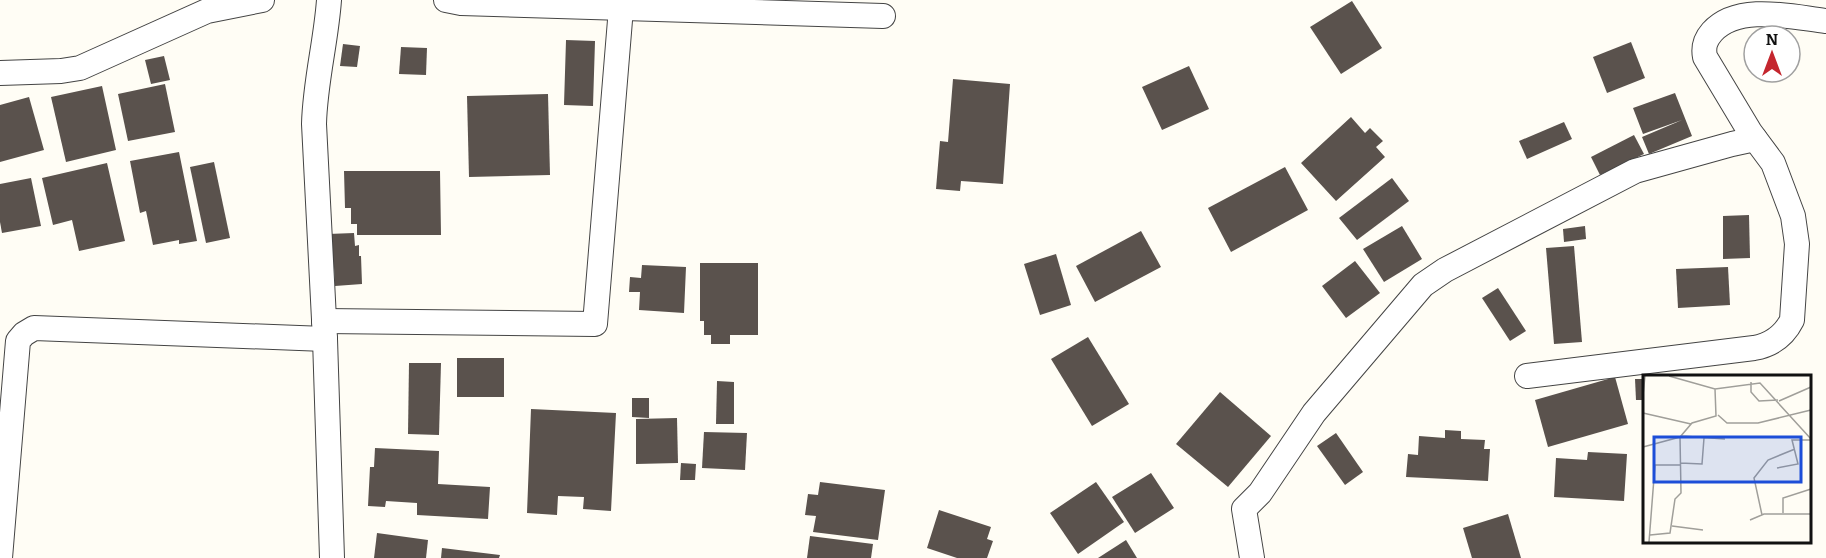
<svg xmlns="http://www.w3.org/2000/svg" width="1826" height="558" viewBox="0 0 1826 558" font-family="Bitter,serif">
<style>
.building{fill:#5a524d}
.lines{fill:none;stroke-linecap:round;stroke-linejoin:round}
.street-casing{stroke:#444;stroke-width:26}
.street{stroke:#fff;stroke-width:24}
.inset-road{fill:none;stroke:#a09f9a;stroke-width:1.5}
.view{fill:#1d4ed8;fill-opacity:0.15;stroke:#1d4ed8;stroke-width:3}
.inset-edge{fill:none;stroke:#111;stroke-width:3}
</style>
<rect width="100%" height="100%" fill="#fffdf5"/>
<!-- building -->
<g class="building">
<path d="M1352,1L1382,48L1341,74L1310,27Z"/>
<path d="M566,40L595,41L593,106L564,105Z"/>
<path d="M1631,42L1645,78L1607,93L1593,57Z"/>
<path d="M343,44L360,46L357,67L340,66Z"/>
<path d="M401,47L427,48L426,75L399,74Z"/>
<path d="M164,56L170,80L151,84L145,60Z"/>
<path d="M1189,66L1209,109L1162,130L1142,87Z"/>
<path d="M953,79L1010,84L1003,184L961,181L960,191L936,189L940,141L948,142Z"/>
<path d="M165,84L175,132L128,141L118,94Z"/>
<path d="M102,86L116,150L66,162L51,97Z"/>
<path d="M1675,93L1692,136L1649,154L1642,137L1682,120L1643,134L1633,108Z"/>
<path d="M548,94L550,175L469,177L467,96Z"/>
<path d="M29,97L44,150L0,162V105Z"/>
<path d="M1351,117L1365,133L1370,128L1383,141L1376,147L1385,157L1336,201L1301,163Z"/>
<path d="M1564,122L1572,139L1527,159L1519,141Z"/>
<path d="M1634,135L1644,154L1600,175L1591,157Z"/>
<path d="M179,152L197,241L179,244V240L153,245L146,211L140,213L130,161Z"/>
<path d="M214,162L230,238L206,243L190,167Z"/>
<path d="M107,163L125,241L79,251L72,220L53,225L42,178Z"/>
<path d="M1285,167L1308,210L1231,252L1208,208Z"/>
<path d="M344,171H440L441,235H357V224H351V208H345Z"/>
<path d="M31,178L41,226L2,233L0,222V184Z"/>
<path d="M1392,178L1409,201L1357,240L1339,218Z"/>
<path d="M1749,215L1750,258L1723,259V216Z"/>
<path d="M1402,226L1422,259L1384,282L1363,249Z"/>
<path d="M1585,226L1586,239L1564,242L1563,229Z"/>
<path d="M1141,231L1161,267L1095,302L1076,266Z"/>
<path d="M354,233L355,246L359,245V256H361L362,284L335,286L334,267H329L328,234Z"/>
<path d="M1574,246L1582,342L1554,344L1546,248Z"/>
<path d="M1056,254L1071,305L1040,315L1024,264Z"/>
<path d="M1355,261L1380,293L1346,318L1322,286Z"/>
<path d="M700,263H758V335H730V344H711V335H704V321H700Z"/>
<path d="M642,265L686,267L684,313L639,310L640,292H629L630,277L641,278Z"/>
<path d="M1728,267L1730,305L1678,308L1676,269Z"/>
<path d="M1498,288L1526,331L1510,341L1482,298Z"/>
<path d="M1088,337L1129,404L1092,426L1051,359Z"/>
<rect x="457" y="358" width="47" height="39"/>
<path d="M409,363H441L439,435L408,434Z"/>
<path d="M1615,377L1628,424L1548,447L1535,400Z"/>
<path d="M1635,379H1644V400H1636Z"/>
<path d="M717,381L734,382V424H716Z"/>
<path d="M1220,392L1271,436L1228,487L1176,444Z"/>
<path d="M632,398H649V418L632,417Z"/>
<path d="M531,409L616,413L611,511L583,509L584,497L558,496L557,515L527,513Z"/>
<path d="M677,418L678,463L636,464V419Z"/>
<path d="M1445,430L1461,431V439L1485,440L1484,449H1490L1488,481L1406,477L1408,454L1418,455L1419,436L1445,438Z"/>
<path d="M704,432L747,433L745,470L702,468Z"/>
<path d="M1336,433L1363,472L1345,485L1317,446Z"/>
<path d="M375,448L439,451L438,484L490,487L488,519L417,515V503L386,501L385,507L368,506L370,467H374Z"/>
<path d="M1588,452L1627,454L1624,501L1554,497L1556,458L1587,460Z"/>
<path d="M681,463L696,464L695,480H680Z"/>
<path d="M1151,473L1174,508L1135,533L1112,497Z"/>
<path d="M820,482L885,490L878,540L813,532L816,516L805,515L808,494L818,495Z"/>
<path d="M1096,482L1124,522L1078,554L1050,513Z"/>
<path d="M939,510L991,527L987,539L993,541L987,558H957L927,548Z"/>
<path d="M1508,514L1521,558H1472L1463,528Z"/>
<path d="M377,533L428,540L426,558H374Z"/>
<path d="M810,536L873,544L871,558H807Z"/>
<path d="M1126,540L1137,558H1098Z"/>
<path d="M442,548L500,555L499,558H441Z"/>
</g>
<g class="lines">
<defs>
<g id="street">
<path d="M329,0C326,42 315,82 314,124L325,339L332,558"/>
<path d="M446,0L461,3L883,16"/>
<path d="M0,73L61,71L80,68L207,11L262,0"/>
<path d="M324,321L595,324L621,8"/>
<path d="M1527,376L1754,348C1771,345 1784,336 1792,320L1797,244L1793,216L1773,163L1750,132L1705,57C1703,47 1705,40 1712,32C1738,3 1792,17 1826,21"/>
<path d="M0,558L18,341L24,334L34,328L325,339"/>
<path d="M1252,558L1244,509L1260,493L1314,413L1423,285L1445,270L1635,171L1732,144L1755,139"/>
</g>
</defs>
<!-- street casing -->
<use href="#street" class="street-casing"/>
<!-- street -->
<use href="#street" class="street"/>
</g>
<!-- overview -->
<g transform="translate(1643 375)">
<rect width="168" height="168" fill="#fffdf5"/>
<path class="inset-road" d="M26,1L72,14L117,8L168,64M108,7V17L116,26L135,25M0,20L2,1M136,26L168,12M0,38L48,49M75,40L84,48H115L168,35M39,61L82,64M0,72L37,62L49,48L73,41L72,14M37,88L59,89L61,63M134,93L155,89L149,65H168M140,138V123L168,114M119,140L111,103L125,85L152,74M107,145L121,139H168M29,151L60,155M7,160L27,158L32,124L38,118L37,62M6,167L12,90H37"/>
<path class="view" d="M11,62H158V107H11Z"/>
<rect width="168" height="168" class="inset-edge"/>
</g>
<!-- north arrow -->
<g transform="translate(1772 54)"><circle r="28" fill="#ffffff" stroke="#a0a0a0" stroke-width="1.5"/>
<path d="M0-4.5L10 22L0 15L-10 22Z" fill="#c4262e"/>
<text y="-9" font-size="16" font-weight="bold" text-anchor="middle" fill="#111111">N</text>
</g>
</svg>
